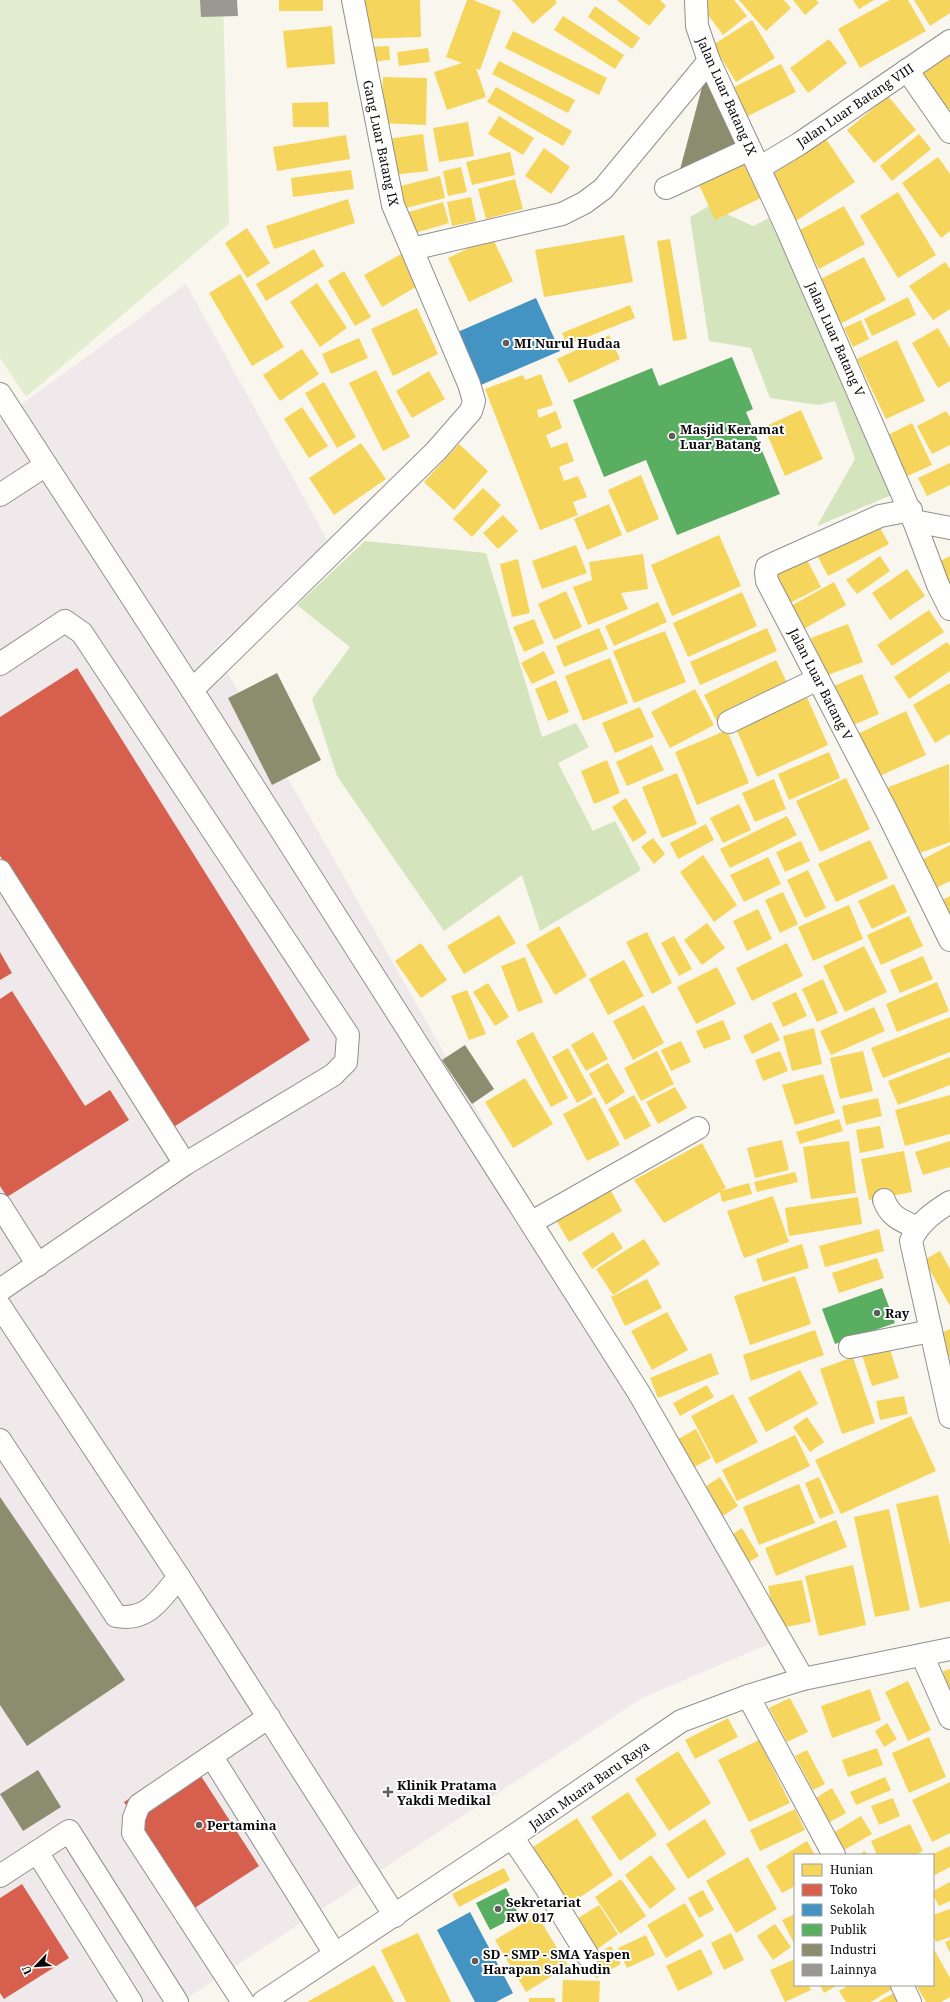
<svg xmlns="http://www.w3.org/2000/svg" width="950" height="2002" viewBox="0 0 950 2002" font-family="'Noto Serif',serif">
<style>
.industrial{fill:#efe9eb}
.green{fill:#e3edcf}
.forest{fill:#d4e4bd}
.homes{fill:#f6d55c}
.shops{fill:#d6604d}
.schools{fill:#4393c3}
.public{fill:#5aae61}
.industry{fill:#8c8c6e}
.building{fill:#9b9894}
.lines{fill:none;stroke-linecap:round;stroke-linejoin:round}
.minor-casing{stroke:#92908d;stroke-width:24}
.minor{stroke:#fefefc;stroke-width:22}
.poi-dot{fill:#5e5d5a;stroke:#fff;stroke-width:1.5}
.labels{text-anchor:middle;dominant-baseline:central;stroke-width:4;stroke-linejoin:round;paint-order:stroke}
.street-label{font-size:13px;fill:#0a0a0a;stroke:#fff}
.poi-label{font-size:13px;font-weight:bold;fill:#0a0a0a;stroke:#fff;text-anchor:start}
</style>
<rect width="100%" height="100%" fill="#f9f6ee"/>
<!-- industrial -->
<path class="industrial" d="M186,284L330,545L214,649L722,1540L776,1641L642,1698L181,2002H0V420Z"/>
<!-- green -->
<path class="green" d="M0,0H223L229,224L26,397L0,358Z"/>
<!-- forest -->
<g class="forest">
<path d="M709,206L753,226L769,218L899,492L817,526L855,459L835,401L818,405L770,398L751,348L709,341L690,217Z"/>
<path d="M365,541L486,553L542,737L576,723L589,747L558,763L593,831L615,821L641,870L540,931L522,875L444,931L337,776L312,699L350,647L297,605Z"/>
</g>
<!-- homes -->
<g class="homes">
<rect x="279" y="0" width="44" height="11"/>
<path d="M362,0H420L421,37L362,39Z"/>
<path d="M467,0H473L501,11L480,70L476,68L486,97L447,110L434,72L462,63L446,57Z"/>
<path d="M512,0H555L557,3L533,24Z"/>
<path d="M617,0H660L666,6L649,26Z"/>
<path d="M705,0H734L747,16L723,35L700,4Z"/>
<path d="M739,0H784L791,8L766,31Z"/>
<path d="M793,0H816L819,3L805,15Z"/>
<path d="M853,0H874L859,9Z"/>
<path d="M890,0H908L926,31L860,68L838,29Z"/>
<path d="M914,0H950V13L930,26Z"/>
<path d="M595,6L640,38L632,49L588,17Z"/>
<path d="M563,16L624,55L615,69L554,30Z"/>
<path d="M752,20L775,58L736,82L713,45Z"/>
<path d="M332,26L335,64L287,68L283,31Z"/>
<path d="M513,31L607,78L599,95L505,48Z"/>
<path d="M829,39L847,63L808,93L790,68Z"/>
<path d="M389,46L390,60L368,62L367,47Z"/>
<path d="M428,48L430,62L399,66L397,52Z"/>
<path d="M950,51V109L946,112L918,77Z"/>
<path d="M499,61L575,100L568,113L492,74Z"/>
<path d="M781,64L796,92L744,118L730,89Z"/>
<path d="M383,77L427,78L426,125L381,123Z"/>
<path d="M496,87L572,131L563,146L487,102Z"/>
<path d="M888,96L916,130L874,163L847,130Z"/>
<path d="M328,102L329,127H293L292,103Z"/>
<path d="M499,116L534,138L523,155L488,134Z"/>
<path d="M468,122L474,156L439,162L433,128Z"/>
<path d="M423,134L428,171L392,175L387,139Z"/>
<path d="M919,134L931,149L892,181L880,166Z"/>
<path d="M346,135L350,159L277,171L273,147Z"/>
<path d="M826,139L855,182L796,221L768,177Z"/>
<path d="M544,148L570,167L551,194L525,176Z"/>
<path d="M510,152L515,175L472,185L466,162Z"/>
<path d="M744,154L763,197L715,220L696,178Z"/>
<path d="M938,157L950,174V231L941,238L902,183Z"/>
<path d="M461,167L467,192L448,196L443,171Z"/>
<path d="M351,170L354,189L293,197L291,178Z"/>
<path d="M440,176L445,198L398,210L393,188Z"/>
<path d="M515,179L523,209L486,219L478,189Z"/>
<path d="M898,192L936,255L898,278L860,216Z"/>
<path d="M471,197L476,221L452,226L447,202Z"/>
<path d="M348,199L355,223L274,249L266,226Z"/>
<path d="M443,202L449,223L408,235L402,214Z"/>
<path d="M844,206L865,244L819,269L798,231Z"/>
<path d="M247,228L270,263L247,278L225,243Z"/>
<path d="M624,235L633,282L544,297L535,250Z"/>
<path d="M492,237L513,281L469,302L448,258Z"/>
<path d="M670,239L687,339L673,341L657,241Z"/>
<path d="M314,249L324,266L266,301L256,284Z"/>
<path d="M401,254L419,285L382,307L364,275Z"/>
<path d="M864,257L886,300L840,324L817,281Z"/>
<path d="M945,262L950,269V309L933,320L909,286Z"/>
<path d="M344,271L371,317L355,326L328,281Z"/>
<path d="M240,274L284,347L252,366L209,293Z"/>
<path d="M317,283L347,328L320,347L290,302Z"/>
<path d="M908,297L916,315L872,336L864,319Z"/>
<path d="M630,305L635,318L567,345L562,333Z"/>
<path d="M417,308L438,354L393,376L371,329Z"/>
<path d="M861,320L869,339L853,347L844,328Z"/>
<path d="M938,328L950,348V381L938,388L912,343Z"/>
<path d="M609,335L620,359L569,383L557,359Z"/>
<path d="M359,338L368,358L331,374L322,354Z"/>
<path d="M897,340L925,401L886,419L857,359Z"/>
<path d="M302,349L319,374L280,401L263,375Z"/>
<path d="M376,370L410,437L383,451L349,383Z"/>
<path d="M429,371L445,399L412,418L396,391Z"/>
<path d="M541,374L553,405L537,410L539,418L556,411L562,428L546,435L551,448L567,442L574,461L559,467L564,481L578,476L587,497L573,502L578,515L540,530L485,389L523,375L525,380Z"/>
<path d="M324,382L356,437L337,448L305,393Z"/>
<path d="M302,407L328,446L309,458L284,419Z"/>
<path d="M801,410L823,459L785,476L764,427Z"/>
<path d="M946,411L950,417V445L932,454L917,426Z"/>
<path d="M912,423L932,465L903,478L884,437Z"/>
<path d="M361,443L386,479L334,515L309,478Z"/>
<path d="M459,444L488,471L454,510L424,482Z"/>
<path d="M950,463V485L927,496L918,478Z"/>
<path d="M641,475L659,519L627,533L608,490Z"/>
<path d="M483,488L501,505L472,537L453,519Z"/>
<path d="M609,504L622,535L587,550L574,519Z"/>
<path d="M503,515L518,531L498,549L483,533Z"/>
<path d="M875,519L889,544L828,576L815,551Z"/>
<path d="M719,535L741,586L672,616L651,565Z"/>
<path d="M576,545L587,573L542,589L532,561Z"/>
<path d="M803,552L821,587L788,604L770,569Z"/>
<path d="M643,554L648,589L621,593L628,609L588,625L573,587L592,580L589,562Z"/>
<path d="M880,556L890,571L857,594L846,580Z"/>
<path d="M950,556V583L940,561Z"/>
<path d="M518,559L530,613L512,617L500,564Z"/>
<path d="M907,569L925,596L890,620L872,593Z"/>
<path d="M834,582L846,605L802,630L789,607Z"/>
<path d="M566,591L582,627L554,640L538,604Z"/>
<path d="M742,592L757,626L688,657L673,623Z"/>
<path d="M658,602L667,622L614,646L605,626Z"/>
<path d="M929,610L944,632L892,666L877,645Z"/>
<path d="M534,619L544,643L524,652L513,627Z"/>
<path d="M848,624L863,662L825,676L811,638Z"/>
<path d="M599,628L608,649L564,667L556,646Z"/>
<path d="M767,628L777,651L700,685L690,662Z"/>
<path d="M665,631L686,682L634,703L613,651Z"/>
<path d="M947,642L950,646V671L909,699L894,677Z"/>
<path d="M544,651L555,673L532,684L521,663Z"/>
<path d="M610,658L628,703L583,721L565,676Z"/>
<path d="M776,660L790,689L718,724L704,695Z"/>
<path d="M862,674L879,714L851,726L834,686Z"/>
<path d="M556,680L569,712L548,721L535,689Z"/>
<path d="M950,683V734L935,743L913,705Z"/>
<path d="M695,689L714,725L670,748L651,712Z"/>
<path d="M805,693L828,745L757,777L734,724Z"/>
<path d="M640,707L654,737L615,753L602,723Z"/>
<path d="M906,711L926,755L873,779L853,736Z"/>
<path d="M727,730L749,783L697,805L675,752Z"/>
<path d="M652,745L664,770L627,786L616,762Z"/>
<path d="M829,752L840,778L789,800L778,774Z"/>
<path d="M607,760L620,793L594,804L581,771Z"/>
<path d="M949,764L950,842L912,856L886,788Z"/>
<path d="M677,773L697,824L662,838L642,787Z"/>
<path d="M846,778L870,829L820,852L796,801Z"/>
<path d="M774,779L786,809L755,822L742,793Z"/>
<path d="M626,798L647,833L633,842L612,807Z"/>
<path d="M739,804L751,830L723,843L710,818Z"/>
<path d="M787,816L797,835L730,868L720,849Z"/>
<path d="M706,824L714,840L678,859L670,843Z"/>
<path d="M653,838L665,854L654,864L641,847Z"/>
<path d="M870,840L888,878L836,902L818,864Z"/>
<path d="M801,841L810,861L785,872L776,852Z"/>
<path d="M950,845V881L928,892L914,864Z"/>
<path d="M703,855L737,905L714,922L680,872Z"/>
<path d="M768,857L781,884L744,902L730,875Z"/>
<path d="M808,870L826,908L805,918L787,880Z"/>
<path d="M894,884L907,912L872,929L858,901Z"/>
<path d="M783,892L798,924L780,933L765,900Z"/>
<path d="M950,896V926L937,903Z"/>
<path d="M849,905L863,939L813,961L798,927Z"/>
<path d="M758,909L772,939L747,951L733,921Z"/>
<path d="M499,915L516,943L464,974L447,946Z"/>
<path d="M909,916L923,946L881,965L867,935Z"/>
<path d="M707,923L725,948L702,965L684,940Z"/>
<path d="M559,926L587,976L555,995L526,945Z"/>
<path d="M647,932L672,983L652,994L626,942Z"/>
<path d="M674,936L692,969L679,976L661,943Z"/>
<path d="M421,943L447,980L421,998L395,961Z"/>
<path d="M787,943L803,976L752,1001L736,968Z"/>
<path d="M864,946L887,992L845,1012L823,966Z"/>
<path d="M923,956L933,979L900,993L890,970Z"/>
<path d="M525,957L543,1002L518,1012L501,966Z"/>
<path d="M624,960L644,996L608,1015L589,979Z"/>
<path d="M717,967L736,1004L696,1024L677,987Z"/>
<path d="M823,979L838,1013L817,1022L802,989Z"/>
<path d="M937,982L949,1011L897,1032L886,1004Z"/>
<path d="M488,983L509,1017L495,1026L473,992Z"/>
<path d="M467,990L486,1034L469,1040L451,996Z"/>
<path d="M796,992L807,1016L783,1027L772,1003Z"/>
<path d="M644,1005L664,1043L633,1060L613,1021Z"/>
<path d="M874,1007L885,1031L831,1055L820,1031Z"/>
<path d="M950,1017V1052L883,1078L871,1048Z"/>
<path d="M723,1020L731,1039L704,1049L696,1031Z"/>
<path d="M771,1022L780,1040L752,1054L743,1036Z"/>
<path d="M814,1028L822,1064L792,1071L783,1036Z"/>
<path d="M533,1032L568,1098L551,1107L516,1041Z"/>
<path d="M593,1032L608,1059L586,1071L571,1045Z"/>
<path d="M681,1041L691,1062L671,1071L661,1050Z"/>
<path d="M568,1048L593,1094L577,1103L552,1057Z"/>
<path d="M657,1051L674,1084L641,1101L624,1068Z"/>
<path d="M780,1051L788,1071L763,1081L755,1060Z"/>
<path d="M863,1051L873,1091L840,1099L830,1058Z"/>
<path d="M950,1057V1085L898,1105L888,1081Z"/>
<path d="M608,1063L625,1092L606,1105L589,1074Z"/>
<path d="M823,1074L835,1113L795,1125L782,1085Z"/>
<path d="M525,1078L553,1124L513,1148L485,1102Z"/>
<path d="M675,1087L687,1108L658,1124L646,1102Z"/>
<path d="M634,1095L651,1126L625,1140L608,1109Z"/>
<path d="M950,1095V1134L905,1146L895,1110Z"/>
<path d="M595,1097L620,1145L587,1161L563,1114Z"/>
<path d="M878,1098L882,1116L846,1125L842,1106Z"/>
<path d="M839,1119L843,1131L800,1144L796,1132Z"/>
<path d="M880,1126L884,1148L860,1153L856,1130Z"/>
<path d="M782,1140L789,1170L755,1178L747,1148Z"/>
<path d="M849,1141L856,1193L811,1199L803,1147Z"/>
<path d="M950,1141V1167L923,1175L915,1152Z"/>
<path d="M702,1143L726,1188L720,1191L749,1183L752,1194L722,1202L720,1192L664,1223L634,1180Z"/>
<path d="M904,1151L912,1192L869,1200L861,1159Z"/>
<path d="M795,1172L798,1182L757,1192L754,1182Z"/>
<path d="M610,1189L622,1211L569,1242L556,1220Z"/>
<path d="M773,1196L789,1242L744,1258L727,1211Z"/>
<path d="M858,1197L862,1224L789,1236L785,1208Z"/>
<path d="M879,1229L884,1251L825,1267L819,1246Z"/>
<path d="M613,1232L623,1248L592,1269L582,1253Z"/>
<path d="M644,1239L660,1264L613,1295L596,1269Z"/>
<path d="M802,1244L809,1268L763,1282L756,1259Z"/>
<path d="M940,1251L950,1269V1306L924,1260Z"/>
<path d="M877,1258L884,1278L839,1293L832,1273Z"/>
<path d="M795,1276L811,1324L750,1345L734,1296Z"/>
<path d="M647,1279L662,1308L625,1326L611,1297Z"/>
<path d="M667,1312L688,1350L652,1370L631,1331Z"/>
<path d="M950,1329V1358L939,1334Z"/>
<path d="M815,1330L824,1355L751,1381L743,1355Z"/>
<path d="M888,1343L899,1378L872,1386L861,1352Z"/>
<path d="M711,1353L719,1374L658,1398L650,1378Z"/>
<path d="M853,1357L875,1423L842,1434L820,1369Z"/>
<path d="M800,1370L818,1404L766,1432L748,1398Z"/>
<path d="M707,1385L714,1397L680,1416L673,1403Z"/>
<path d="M733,1394L758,1442L716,1464L691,1416Z"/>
<path d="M904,1396L908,1414L880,1420L876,1401Z"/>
<path d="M911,1416L936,1471L841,1514L815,1460Z"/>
<path d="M807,1417L824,1442L810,1452L793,1427Z"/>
<path d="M696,1429L711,1458L689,1470L673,1442Z"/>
<path d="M795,1435L810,1466L737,1501L722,1470Z"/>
<path d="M720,1477L738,1506L718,1519L700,1490Z"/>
<path d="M819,1477L834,1513L820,1519L805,1483Z"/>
<path d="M799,1484L815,1523L759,1545L743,1507Z"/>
<path d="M938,1495L950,1545V1601L920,1608L896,1504Z"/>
<path d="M889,1509L910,1610L875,1617L854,1517Z"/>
<path d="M836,1520L847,1547L776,1576L765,1548Z"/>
<path d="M742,1528L759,1556L744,1565L727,1538Z"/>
<path d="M853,1565L866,1625L819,1636L805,1576Z"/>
<path d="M802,1580L811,1622L776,1629L768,1586Z"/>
<path d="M950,1669V1694L943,1671Z"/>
<path d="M908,1681L931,1730L908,1741L885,1692Z"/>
<path d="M870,1689L881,1720L832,1738L821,1706Z"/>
<path d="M790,1698L808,1732L787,1742L769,1708Z"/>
<path d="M728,1718L738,1737L695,1759L685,1740Z"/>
<path d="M887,1723L897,1739L884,1747L875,1731Z"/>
<path d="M929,1737L946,1777L909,1793L892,1753Z"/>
<path d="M759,1740L790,1803L749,1822L718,1760Z"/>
<path d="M877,1748L883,1765L848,1777L842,1760Z"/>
<path d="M807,1750L825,1784L813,1790L795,1756Z"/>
<path d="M678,1751L711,1803L669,1831L635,1779Z"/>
<path d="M885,1777L891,1790L856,1805L850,1792Z"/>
<path d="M950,1782V1833L932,1842L912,1800Z"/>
<path d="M832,1788L846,1813L828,1823L814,1799Z"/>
<path d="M628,1792L657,1835L620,1861L591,1817Z"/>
<path d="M893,1798L900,1816L879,1825L871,1806Z"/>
<path d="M795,1809L805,1830L760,1851L750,1830Z"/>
<path d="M861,1816L872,1834L844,1850L833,1833Z"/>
<path d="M577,1818L613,1875L564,1908L527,1851Z"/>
<path d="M705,1819L726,1854L688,1879L666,1844Z"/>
<path d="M910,1824L923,1851L915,1855H877L871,1841Z"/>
<path d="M807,1841L815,1855H795V1886L782,1893L766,1866Z"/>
<path d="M950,1846V1867L933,1876V1854Z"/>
<path d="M865,1851L867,1855H858Z"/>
<path d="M651,1855L676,1889L650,1909L625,1875Z"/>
<path d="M748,1857L777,1909L736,1933L706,1881Z"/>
<path d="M504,1868L510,1880L459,1907L452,1894Z"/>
<path d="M621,1879L646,1916L620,1934L595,1897Z"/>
<path d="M950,1882V1901L939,1906L933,1895V1891Z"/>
<path d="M703,1890L714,1910L699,1918L688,1898Z"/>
<path d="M685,1903L704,1936L666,1958L647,1925Z"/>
<path d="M599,1905L618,1934L592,1953L572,1922Z"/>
<path d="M950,1909V1937L936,1942L933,1935V1915Z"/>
<path d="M795,1914V1945L782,1920Z"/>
<path d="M537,1915L568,1966L526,1992L495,1940Z"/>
<path d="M775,1924L791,1947L773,1960L757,1936Z"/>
<path d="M418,1933L451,2002H406L381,1950Z"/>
<path d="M731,1933L744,1960L724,1970L711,1943Z"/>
<path d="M646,1935L655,1955L627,1968L618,1948Z"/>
<path d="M950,1940V1953L945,1942Z"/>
<path d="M611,1946L621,1964L596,1978L586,1960Z"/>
<path d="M701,1949L713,1974L678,1991L666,1966Z"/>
<path d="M935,1951L950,1978V1997L941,2002H926L916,1985H933V1952Z"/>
<path d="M795,1959V1985H808L811,1990L785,2002L770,1970Z"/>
<path d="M374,1965L394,2002H307Z"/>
<path d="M563,1980L600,1981L599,2002H562Z"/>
<path d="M820,1985H838L824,1993Z"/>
<path d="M849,1985H890L892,1989L871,2002H846L839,1991Z"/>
<path d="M897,1991L903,2002H878Z"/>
<rect x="529" y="1998" width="26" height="4"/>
</g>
<!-- shops -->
<g class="shops">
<path d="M77,668L310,1040L172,1128L0,856V717Z"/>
<path d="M0,952L12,973L0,980Z"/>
<path d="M12,991L85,1106L110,1090L129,1120L7,1197L0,1186V999Z"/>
<path d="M190,1759L259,1866L193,1909L124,1802Z"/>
<path d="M22,1884L69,1958L4,1999L0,1993V1898Z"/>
</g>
<!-- schools -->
<g class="schools">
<path d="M536,298L560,351L476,387L453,334Z"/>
<path d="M470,1912L513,1993L496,2002H475L437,1930Z"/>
</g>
<!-- public -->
<g class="public">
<path d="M732,357L753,409L746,412L780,494L677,535L646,460L604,477L573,400L652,368L659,386Z"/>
<path d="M882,1288L895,1323L835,1344L822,1309Z"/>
<path d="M506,1888L519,1915L490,1930L476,1903Z"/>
</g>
<!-- industry -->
<g class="industry">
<path d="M706,72L741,152L678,177L693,121Z"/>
<path d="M277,673L321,760L272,785L228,698Z"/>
<path d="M465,1045L494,1089L472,1104L442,1060Z"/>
<path d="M0,1497L125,1680L27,1746L0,1705Z"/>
<path d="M38,1770L61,1807L23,1831L0,1794Z"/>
</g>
<!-- building -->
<path class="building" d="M200,0H237L238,16L201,17Z"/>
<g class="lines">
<defs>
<g id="minor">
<path d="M696,0L697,26L709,61L785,224L914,521L950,528"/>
<path d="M907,70L950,132"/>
<path d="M759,168L799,144L950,41"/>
<path d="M666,188L750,149"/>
<path d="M412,249L562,214L584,203L603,189L709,61"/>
<path d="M0,394L192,690L639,1393L803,1679"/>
<path d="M0,495L46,465"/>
<path d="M911,510L880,516L775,563L767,567L766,573L767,581L887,812L950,940"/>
<path d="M914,521L938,585L950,609"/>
<path d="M0,664L65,621L82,633L348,1035L346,1062L333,1075L185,1164L0,1290"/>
<path d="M192,690L436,451L471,411L474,401L469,384L393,205L353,0"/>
<path d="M729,722L818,679"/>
<path d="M0,871L185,1164"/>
<path d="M884,1200C890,1217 902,1221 918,1228"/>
<path d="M950,1202C934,1212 918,1223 911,1241L950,1417"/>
<path d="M0,1205L38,1265"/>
<path d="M532,1222L698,1128"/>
<path d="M0,1306L179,1577L395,1916"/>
<path d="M850,1347L931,1331"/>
<path d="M0,1440L116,1616C148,1622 160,1599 179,1577"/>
<path d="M922,1655L950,1718"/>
<path d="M748,1696L834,1855"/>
<path d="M212,1757L335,1954"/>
<path d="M512,1837L545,1886L588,1956"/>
<path d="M37,1852L131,2002"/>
<path d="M0,1876L69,1831L177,2002"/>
<path d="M902,1985L910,2002"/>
<path d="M243,2002L133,1833L134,1818L139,1805L269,1717"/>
<path d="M263,2002L512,1837L681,1721L748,1696L803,1679L950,1649"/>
</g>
</defs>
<!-- minor casing -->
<use href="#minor" class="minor-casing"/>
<!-- minor -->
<use href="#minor" class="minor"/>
</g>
<!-- markers -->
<g class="poi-dot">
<circle cx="506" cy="343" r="4"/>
<circle cx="672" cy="436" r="4"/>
<circle cx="877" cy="1313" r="4"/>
<path d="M386 1786h4v4h4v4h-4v4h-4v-4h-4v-4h4z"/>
<circle cx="199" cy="1825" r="4"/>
<circle cx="498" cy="1909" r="4"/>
<circle cx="475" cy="1961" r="4"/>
</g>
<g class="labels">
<!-- street labels -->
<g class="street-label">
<text transform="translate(727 96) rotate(66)">Jalan Luar Batang IX</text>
<text transform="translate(855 105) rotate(-34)">Jalan Luar Batang VIII</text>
<text transform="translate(381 143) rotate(78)">Gang Luar Batang IX</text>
<text transform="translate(836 339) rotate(66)">Jalan Luar Batang V</text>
<text transform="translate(821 684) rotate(63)">Jalan Luar Batang V</text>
<text transform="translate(589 1785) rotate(-35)">Jalan Muara Baru Raya</text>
</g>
<!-- poi labels -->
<g class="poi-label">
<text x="514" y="343">MI Nurul Hudaa</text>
<text x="680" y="429">Masjid Keramat<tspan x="680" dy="15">Luar Batang</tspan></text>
<text x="885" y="1313">Ray</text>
<text x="397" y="1785">Klinik Pratama<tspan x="397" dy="15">Yakdi Medikal</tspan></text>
<text x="207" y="1825">Pertamina</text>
<text x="506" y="1902">Sekretariat<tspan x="506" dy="15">RW 017</tspan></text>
<text x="483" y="1954">SD - SMP - SMA Yaspen<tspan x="483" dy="15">Harapan Salahudin</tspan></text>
</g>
</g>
<!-- legend -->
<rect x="794" y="1854" width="140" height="132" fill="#ffffff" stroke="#9d9d9d"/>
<rect x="802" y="1864" width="20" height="12" fill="#f6d55c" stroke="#9d9d9d"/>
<text x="830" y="1874" font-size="12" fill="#0a0a0a">Hunian</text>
<rect x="802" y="1884" width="20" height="12" fill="#d6604d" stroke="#9d9d9d"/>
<text x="830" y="1894" font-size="12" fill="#0a0a0a">Toko</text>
<rect x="802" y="1904" width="20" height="12" fill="#4393c3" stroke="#9d9d9d"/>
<text x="830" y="1914" font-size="12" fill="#0a0a0a">Sekolah</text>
<rect x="802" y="1924" width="20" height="12" fill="#5aae61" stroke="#9d9d9d"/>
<text x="830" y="1934" font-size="12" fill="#0a0a0a">Publik</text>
<rect x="802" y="1944" width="20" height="12" fill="#8c8c6e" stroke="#9d9d9d"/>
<text x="830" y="1954" font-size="12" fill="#0a0a0a">Industri</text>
<rect x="802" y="1964" width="20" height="12" fill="#9b9894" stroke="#9d9d9d"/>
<text x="830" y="1974" font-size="12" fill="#0a0a0a">Lainnya</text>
<!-- north arrow -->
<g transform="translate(36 1966) rotate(245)" stroke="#ffffff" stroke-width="3" paint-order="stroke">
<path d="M0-3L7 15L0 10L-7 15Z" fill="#0a0a0a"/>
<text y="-6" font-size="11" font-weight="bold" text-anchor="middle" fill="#0a0a0a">U</text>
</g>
</svg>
